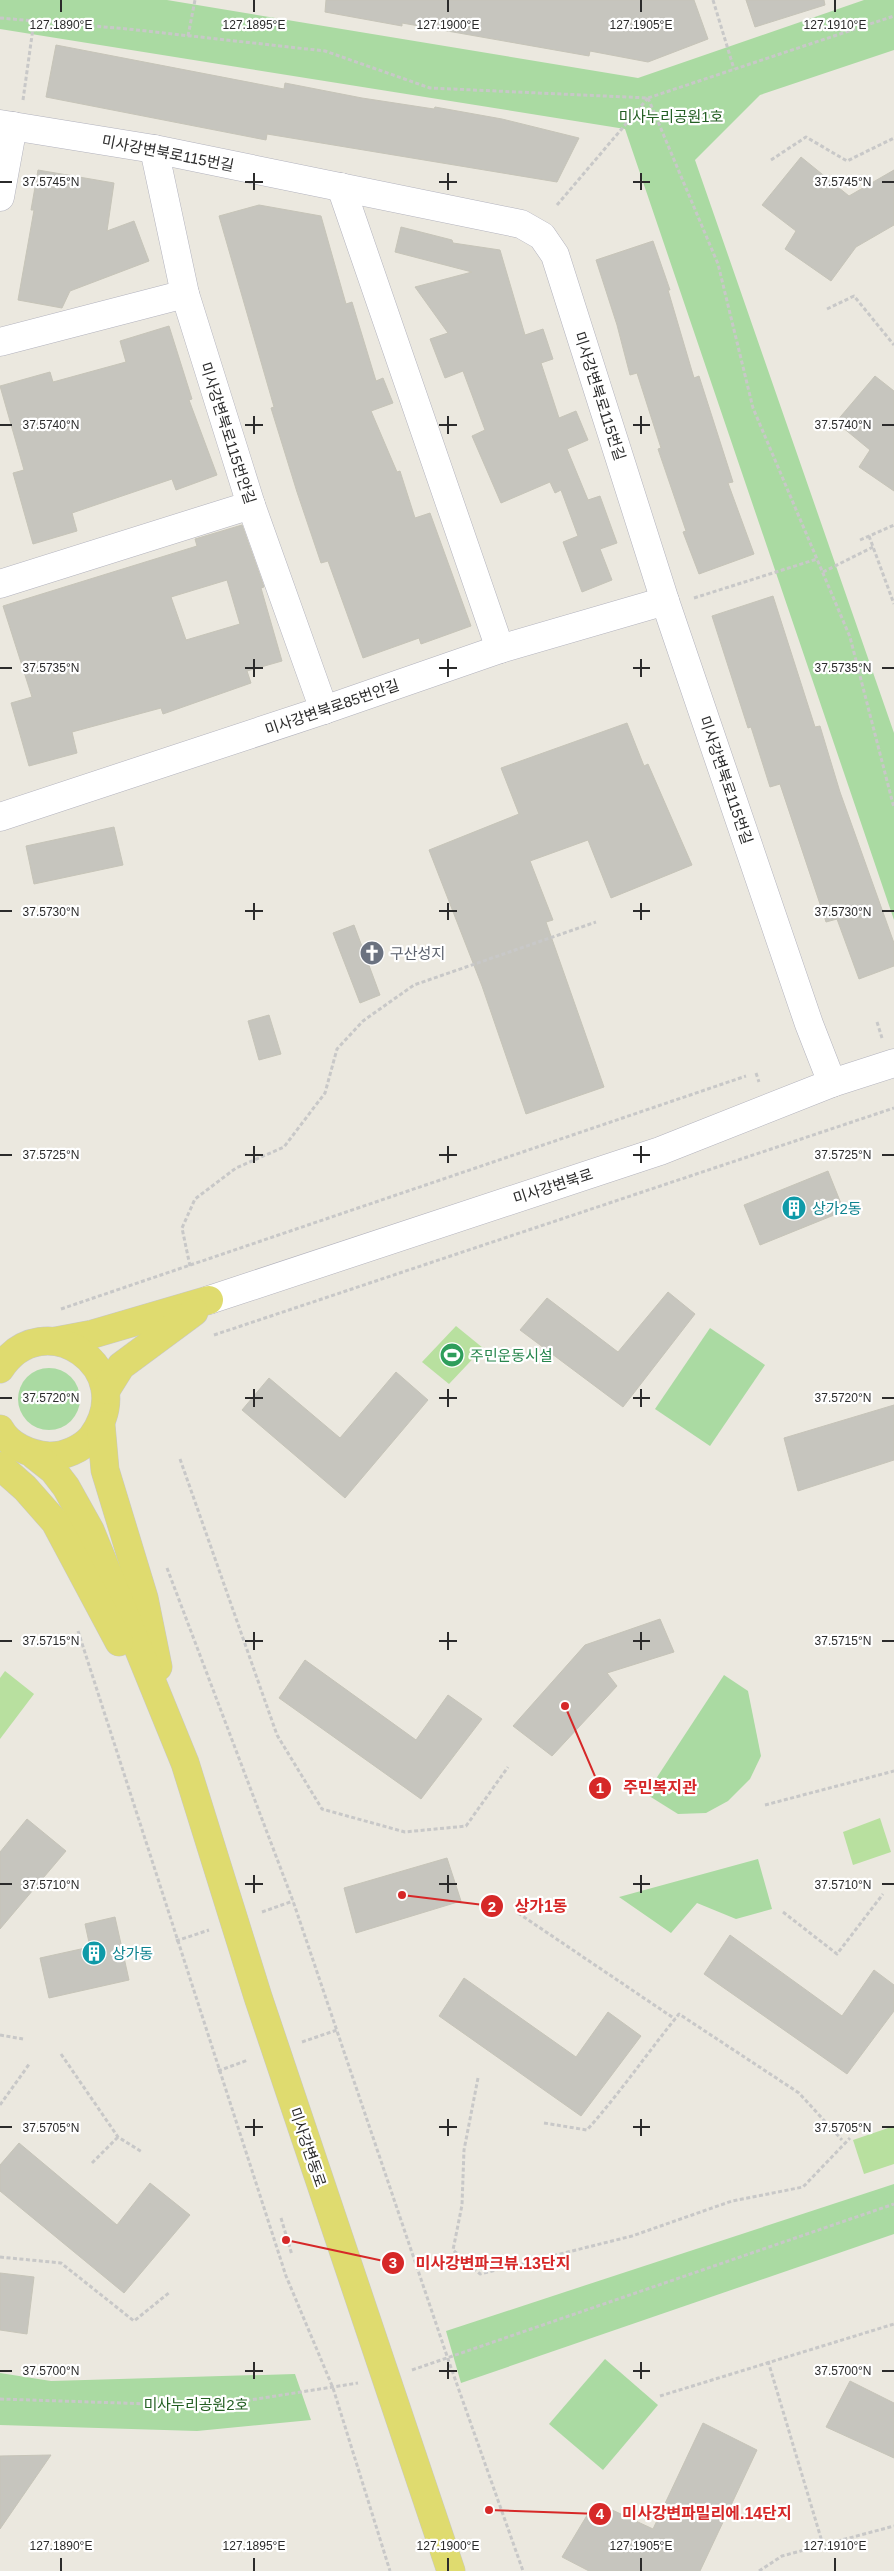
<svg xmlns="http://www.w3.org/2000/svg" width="894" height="2571" viewBox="0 0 894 2571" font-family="Arial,'Noto Sans KR',sans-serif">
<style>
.green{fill:#aadaa2}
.pitch{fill:#b8e09f}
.building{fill:#c6c5be;stroke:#c6c4b8;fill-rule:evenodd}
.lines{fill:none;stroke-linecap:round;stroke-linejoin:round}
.minor-casing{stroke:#b2b2bd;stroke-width:29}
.major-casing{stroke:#c8c8c8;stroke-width:29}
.path{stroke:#c8c8c8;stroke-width:3;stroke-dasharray:4 2.5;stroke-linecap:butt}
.minor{stroke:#fff;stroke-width:28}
.major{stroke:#dfdb6f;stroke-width:28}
.ticks{fill:none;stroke:#2b2b2b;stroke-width:2}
.labels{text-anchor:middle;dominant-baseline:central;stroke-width:4.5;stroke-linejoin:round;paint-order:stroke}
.park-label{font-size:15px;fill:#245f23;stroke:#fff}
.street-label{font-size:15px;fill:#2b2b2b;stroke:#fff}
.worship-label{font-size:15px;fill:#5b616d;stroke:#fff;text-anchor:start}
.culture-label{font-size:15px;fill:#0d838f;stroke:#fff;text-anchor:start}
.leisure-label{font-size:15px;fill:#27864d;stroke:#fff;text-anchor:start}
.ticks-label{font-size:12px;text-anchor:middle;fill:#2b2b2b;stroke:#fff;stroke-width:4.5;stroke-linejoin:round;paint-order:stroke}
.leader{fill:none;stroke:#d62828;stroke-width:2}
.callout-dot{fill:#d62828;stroke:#fff;stroke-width:2}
.mark-label{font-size:15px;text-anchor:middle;font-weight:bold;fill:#fff}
.callout-label{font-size:16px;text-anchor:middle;font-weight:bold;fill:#d62828;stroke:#fff;stroke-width:4.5;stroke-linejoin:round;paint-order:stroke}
</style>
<rect width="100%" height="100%" fill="#ebe8df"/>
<!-- green -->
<g class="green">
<path d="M0,0H167L638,78L864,0H894V50L760,95L695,160L894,733V920L625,129L0,29Z"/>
<path d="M710,1328L765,1365L710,1446L655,1409Z"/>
<circle cx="49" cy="1399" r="31"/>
<path d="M724,1675L748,1691L761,1756L750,1779L728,1801L706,1813L678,1814L646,1794Z"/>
<path d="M758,1859L772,1909L736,1919L697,1903L671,1933L619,1897Z"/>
<path d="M894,2184V2234L461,2383L446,2331Z"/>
<path d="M605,2359L658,2405L603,2470L549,2424Z"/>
<path d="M0,2373L51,2381L295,2374L311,2420L197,2431L0,2425Z"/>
</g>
<!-- pitch -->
<g class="pitch">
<path d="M456,1326L483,1348L449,1384L422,1362Z"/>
<path d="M5,1671L34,1694L0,1739V1678Z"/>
<path d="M880,1818L891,1852L853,1865L843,1832Z"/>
<path d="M894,2126V2164L864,2174L853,2140Z"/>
</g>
<!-- building -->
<g class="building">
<path d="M326,0H694L708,39L648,62L590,51L589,56L402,23V26L325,12Z"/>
<path d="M746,0H824L825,5L755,27Z"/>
<path d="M56,45L284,89L285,83L362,98L434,109L435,107L502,119L579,138L557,182L267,134L266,140L46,97Z"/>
<path d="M801,157L849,196L894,170V225L856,247L831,281L785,249L796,231L762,205Z"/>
<path d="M38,170L114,183L107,231L134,221L149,261L70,291L62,308L18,300L34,210H31Z"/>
<path d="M259,205L321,216L346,304L352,302L376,381L383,378L393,403L371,411L397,472L400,471L415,518L430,513L471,626L421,644L419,638L363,658L328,561L321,563L297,492L271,408L274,407L219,216Z"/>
<path d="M401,227L452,240L453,243L500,250L525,335L543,329L553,359L541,363L559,418L576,411L588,440L567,449L588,500L600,496L617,543L600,549L612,580L582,592L563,542L578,536L561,490L555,493L550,482L501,503L472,436L485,430L463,371L445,378L430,339L448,333L415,287L472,272L395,252Z"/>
<path d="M653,241L670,290H668L694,378L699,376L733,482L728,483L754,554L699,574L683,532L686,531L658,449L661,448L637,373L630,375L617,325L596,260Z"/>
<path d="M169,326L192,399L189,400L217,475L176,490L172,479L72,513L77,531L33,544L13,473L24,470L0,386L50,372L53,382L126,362L120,341Z"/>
<path d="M875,376L894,391V491L859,467L870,450L836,422Z"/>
<path d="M242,525L264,587L261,588L282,661L247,671L251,683L163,714L161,708L72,732L77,753L29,766L11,703L32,697L3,606L197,546L195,539ZM227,580L240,624L186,640L171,597Z"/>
<path d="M773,596L815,727L820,726L840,792L894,943V966L859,979L837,919L826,922L780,784L770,787L751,727L748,728L712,616Z"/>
<path d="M627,723L644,766L648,764L692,865L611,898L588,840L530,861L553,920L546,922L604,1087L526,1114L482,986L429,850L519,814L501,768Z"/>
<path d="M114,827L123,865L34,884L26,846Z"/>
<path d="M354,925L380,995L360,1003L333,933Z"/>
<path d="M269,1015L281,1054L259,1060L248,1021Z"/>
<path d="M828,1171L844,1211L760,1245L744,1205Z"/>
<path d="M668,1292L695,1314L623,1407L520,1330L547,1298L618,1352Z"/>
<path d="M396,1372L428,1400L345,1498L242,1410L269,1378L340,1438Z"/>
<path d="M894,1405V1460L798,1491L784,1438Z"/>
<path d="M660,1619L674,1652L607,1673L617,1686L552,1756L513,1726L585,1645Z"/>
<path d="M305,1660L416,1740L448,1695L482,1719L421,1799L279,1698Z"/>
<path d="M27,1819L66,1851L0,1929V1852Z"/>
<path d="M447,1858L461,1901L356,1933L344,1888Z"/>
<path d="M115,1917L129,1980L49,1998L40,1958L90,1947L85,1924Z"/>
<path d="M730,1935L842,2016L874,1970L894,1985V2011L847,2074L704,1974Z"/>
<path d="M464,1978L576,2057L608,2012L641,2036L581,2116L439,2016Z"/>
<path d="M19,2143L117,2225L150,2183L190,2215L124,2293L0,2191V2165Z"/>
<path d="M0,2273L34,2277L27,2334L0,2330Z"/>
<path d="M850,2381L894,2403V2458L826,2427Z"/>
<path d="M703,2423L757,2450L700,2571H589L562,2557L595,2502L653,2529Z"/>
<path d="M51,2455L0,2529V2456Z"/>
</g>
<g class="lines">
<defs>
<g id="minor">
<path d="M0,124L154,149L521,224L542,236L555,255L665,601L809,1024L832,1083"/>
<path d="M154,149L185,294L251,505L324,710"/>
<path d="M341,187L500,649"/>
<path d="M0,197L13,126"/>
<path d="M0,342L185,294"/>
<path d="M0,584L251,505"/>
<path d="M0,817L324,710L500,649L665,601"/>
<path d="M209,1300L660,1151L832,1083L894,1063"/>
</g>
<g id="major">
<path d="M56,1341L93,1334L209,1300"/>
<path d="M0,1369C43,1302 142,1368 92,1437C82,1449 63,1457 48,1456C30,1454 9,1446 0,1429"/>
<path d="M106,1390L121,1366L194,1312"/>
<path d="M101,1425L105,1470L144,1598L158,1667"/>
<path d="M34,1455L53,1470L66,1487L90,1530L185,1763L258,1997L451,2571"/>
<path d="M0,1466L25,1488L55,1522L119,1642"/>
</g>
</defs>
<!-- minor casing -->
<use href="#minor" class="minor-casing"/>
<!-- major casing -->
<use href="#major" class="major-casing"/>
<!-- path -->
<g class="path">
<path d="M713,0L734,69"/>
<path d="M0,18L128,29L325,51L430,88L648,98L894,16"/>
<path d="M188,36L195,0"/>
<path d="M648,98L718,264L753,408L850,637L894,808"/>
<path d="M23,100L34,21"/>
<path d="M771,160L806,137L847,161L894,138"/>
<path d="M557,205L648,98"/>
<path d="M827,309L854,296L894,345"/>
<path d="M869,536L894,604"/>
<path d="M860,540L894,525"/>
<path d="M823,572L873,547"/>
<path d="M694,598L817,559"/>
<path d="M877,1022L882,1038"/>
<path d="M756,1073L759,1082"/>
<path d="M190,1266L182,1228L195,1199L236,1168L284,1147L325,1093L337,1049L363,1021L414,985L596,922"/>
<path d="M61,1309L746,1076"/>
<path d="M214,1335L894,1108"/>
<path d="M180,1459L277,1735L322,1809L405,1832L466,1826L508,1767"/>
<path d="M167,1568L293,1901L448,2359L523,2571"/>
<path d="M78,1631L286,2276L333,2388L390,2571"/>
<path d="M765,1805L894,1771"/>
<path d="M262,1912L293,1901"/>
<path d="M783,1912L837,1954L883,1894"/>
<path d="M518,1913L675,2019"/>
<path d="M176,1941L209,1930"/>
<path d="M0,2035L23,2039"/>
<path d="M302,2042L337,2030"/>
<path d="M61,2054L118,2137L142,2152"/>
<path d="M218,2071L248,2060"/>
<path d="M478,2078L464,2150L462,2205L453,2250L480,2274L632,2236L732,2201L803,2187L850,2138"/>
<path d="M0,2105L30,2063"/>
<path d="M544,2123L587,2130C620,2093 648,2052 679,2014L799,2093L842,2140"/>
<path d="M92,2163L118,2137"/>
<path d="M281,2218L292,2255"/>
<path d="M0,2257L61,2263L134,2321L170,2292"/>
<path d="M768,2361L823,2545"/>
<path d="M412,2370L894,2204"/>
<path d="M660,2396L894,2324"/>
<path d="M0,2399L212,2406L358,2383"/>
<path d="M759,2571L782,2556L894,2526"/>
</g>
<!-- minor -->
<use href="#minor" class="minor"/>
<!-- major -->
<use href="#major" class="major"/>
</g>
<!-- ticks -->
<path class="ticks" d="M61,0V12M254,0V12M448,0V12M641,0V12M835,0V12M254,173V190M448,173V190M641,173V190M0,182H12M245,182H263M439,182H457M633,182H650M882,182H894M254,416V434M448,416V434M641,416V434M0,425H12M245,425H263M439,425H457M633,425H650M882,425H894M254,659V677M448,659V677M641,659V677M0,668H12M245,668H263M439,668H457M633,668H650M882,668H894M254,903V920M448,903V920M641,903V920M0,911H12M245,911H263M439,911H457M633,911H650M882,911H894M254,1146V1163M448,1146V1163M641,1146V1163M0,1155H12M245,1155H263M439,1155H457M633,1155H650M882,1155H894M254,1389V1407M448,1389V1407M641,1389V1407M0,1398H12M245,1398H263M439,1398H457M633,1398H650M882,1398H894M254,1632V1650M448,1632V1650M641,1632V1650M0,1641H12M245,1641H263M439,1641H457M633,1641H650M882,1641H894M254,1875V1893M448,1875V1893M641,1875V1893M0,1884H12M245,1884H263M439,1884H457M633,1884H650M882,1884H894M254,2119V2136M448,2119V2136M641,2119V2136M0,2127H12M245,2127H263M439,2127H457M633,2127H650M882,2127H894M254,2362V2379M448,2362V2379M641,2362V2379M0,2371H12M245,2371H263M439,2371H457M633,2371H650M882,2371H894M61,2558V2571M254,2558V2571M448,2558V2571M641,2558V2571M835,2558V2571"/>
<!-- icons -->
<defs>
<symbol id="church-disc" viewBox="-11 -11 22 22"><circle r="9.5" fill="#6b7280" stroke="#fff"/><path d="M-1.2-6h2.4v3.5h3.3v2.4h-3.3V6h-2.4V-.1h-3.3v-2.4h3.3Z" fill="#fff"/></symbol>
<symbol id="building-disc" viewBox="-11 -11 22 22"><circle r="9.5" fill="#0f9aa8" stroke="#fff"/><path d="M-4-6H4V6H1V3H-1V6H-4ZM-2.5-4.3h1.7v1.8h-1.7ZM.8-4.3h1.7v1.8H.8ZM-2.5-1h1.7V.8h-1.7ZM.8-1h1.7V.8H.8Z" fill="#fff"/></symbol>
<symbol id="stadium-disc" viewBox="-11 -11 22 22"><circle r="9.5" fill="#2e9e5b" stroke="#fff"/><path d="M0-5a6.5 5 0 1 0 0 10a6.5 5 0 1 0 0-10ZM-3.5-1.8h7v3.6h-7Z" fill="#fff"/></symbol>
</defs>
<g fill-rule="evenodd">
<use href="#church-disc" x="358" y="939" width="28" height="28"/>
<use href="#building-disc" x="780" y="1194" width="28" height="28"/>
<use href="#stadium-disc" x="438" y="1341" width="28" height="28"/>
<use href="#building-disc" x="80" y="1939" width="28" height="28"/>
</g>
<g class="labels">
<!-- park labels -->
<g class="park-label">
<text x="671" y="116">미사누리공원1호</text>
<text x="196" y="2404">미사누리공원2호</text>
</g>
<!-- street labels -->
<g class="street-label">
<text transform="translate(168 153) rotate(11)">미사강변북로115번길</text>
<text transform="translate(600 396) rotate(72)">미사강변북로115번길</text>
<text transform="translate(228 433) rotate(72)">미사강변북로115번안길</text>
<text transform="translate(332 707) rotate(-19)">미사강변북로85번안길</text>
<text transform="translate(726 780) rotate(71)">미사강변북로115번길</text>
<text transform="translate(553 1186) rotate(-18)">미사강변북로</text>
<text transform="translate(308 2147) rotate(71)">미사강변동로</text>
</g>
<!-- worship labels -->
<g class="worship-label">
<text x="390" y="953">구산성지</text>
</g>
<!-- culture labels -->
<g class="culture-label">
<text x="812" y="1208">상가2동</text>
<text x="112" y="1953">상가동</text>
</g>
<!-- leisure labels -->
<g class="leisure-label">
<text x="470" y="1355">주민운동시설</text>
</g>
</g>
<g class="ticks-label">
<text x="61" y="29">127.1890°E</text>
<text x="254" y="29">127.1895°E</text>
<text x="448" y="29">127.1900°E</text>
<text x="641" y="29">127.1905°E</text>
<text x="835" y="29">127.1910°E</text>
<text x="51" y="186">37.5745°N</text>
<text x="843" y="186">37.5745°N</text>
<text x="51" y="429">37.5740°N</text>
<text x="843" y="429">37.5740°N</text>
<text x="51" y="672">37.5735°N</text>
<text x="843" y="672">37.5735°N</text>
<text x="51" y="916">37.5730°N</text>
<text x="843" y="916">37.5730°N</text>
<text x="51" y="1159">37.5725°N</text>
<text x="843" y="1159">37.5725°N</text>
<text x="51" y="1402">37.5720°N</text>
<text x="843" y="1402">37.5720°N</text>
<text x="51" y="1645">37.5715°N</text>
<text x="843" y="1645">37.5715°N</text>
<text x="51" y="1889">37.5710°N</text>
<text x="843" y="1889">37.5710°N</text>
<text x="51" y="2132">37.5705°N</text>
<text x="843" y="2132">37.5705°N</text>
<text x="51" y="2375">37.5700°N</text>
<text x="843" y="2375">37.5700°N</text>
<text x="61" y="2550">127.1890°E</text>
<text x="254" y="2550">127.1895°E</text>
<text x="448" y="2550">127.1900°E</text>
<text x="641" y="2550">127.1905°E</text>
<text x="835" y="2550">127.1910°E</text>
</g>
<!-- callouts -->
<path class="leader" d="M565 1706L600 1788M402 1895L492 1906M286 2240L393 2263M489 2510L600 2514"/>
<g class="callout-dot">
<circle cx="565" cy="1706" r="5"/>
<circle cx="402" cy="1895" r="5"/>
<circle cx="286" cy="2240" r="5"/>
<circle cx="489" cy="2510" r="5"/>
<circle cx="600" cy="1788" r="12"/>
<circle cx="492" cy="1906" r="12"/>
<circle cx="393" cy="2263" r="12"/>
<circle cx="600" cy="2514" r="12"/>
</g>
<g class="mark-label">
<text x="600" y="1793">1</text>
<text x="492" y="1912">2</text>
<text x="393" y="2268">3</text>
<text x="600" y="2519">4</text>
</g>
<g class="callout-label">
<text x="660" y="1793">주민복지관</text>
<text x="541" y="1912">상가1동</text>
<text x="493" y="2269">미사강변파크뷰.13단지</text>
<text x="707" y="2519">미사강변파밀리에.14단지</text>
</g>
</svg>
